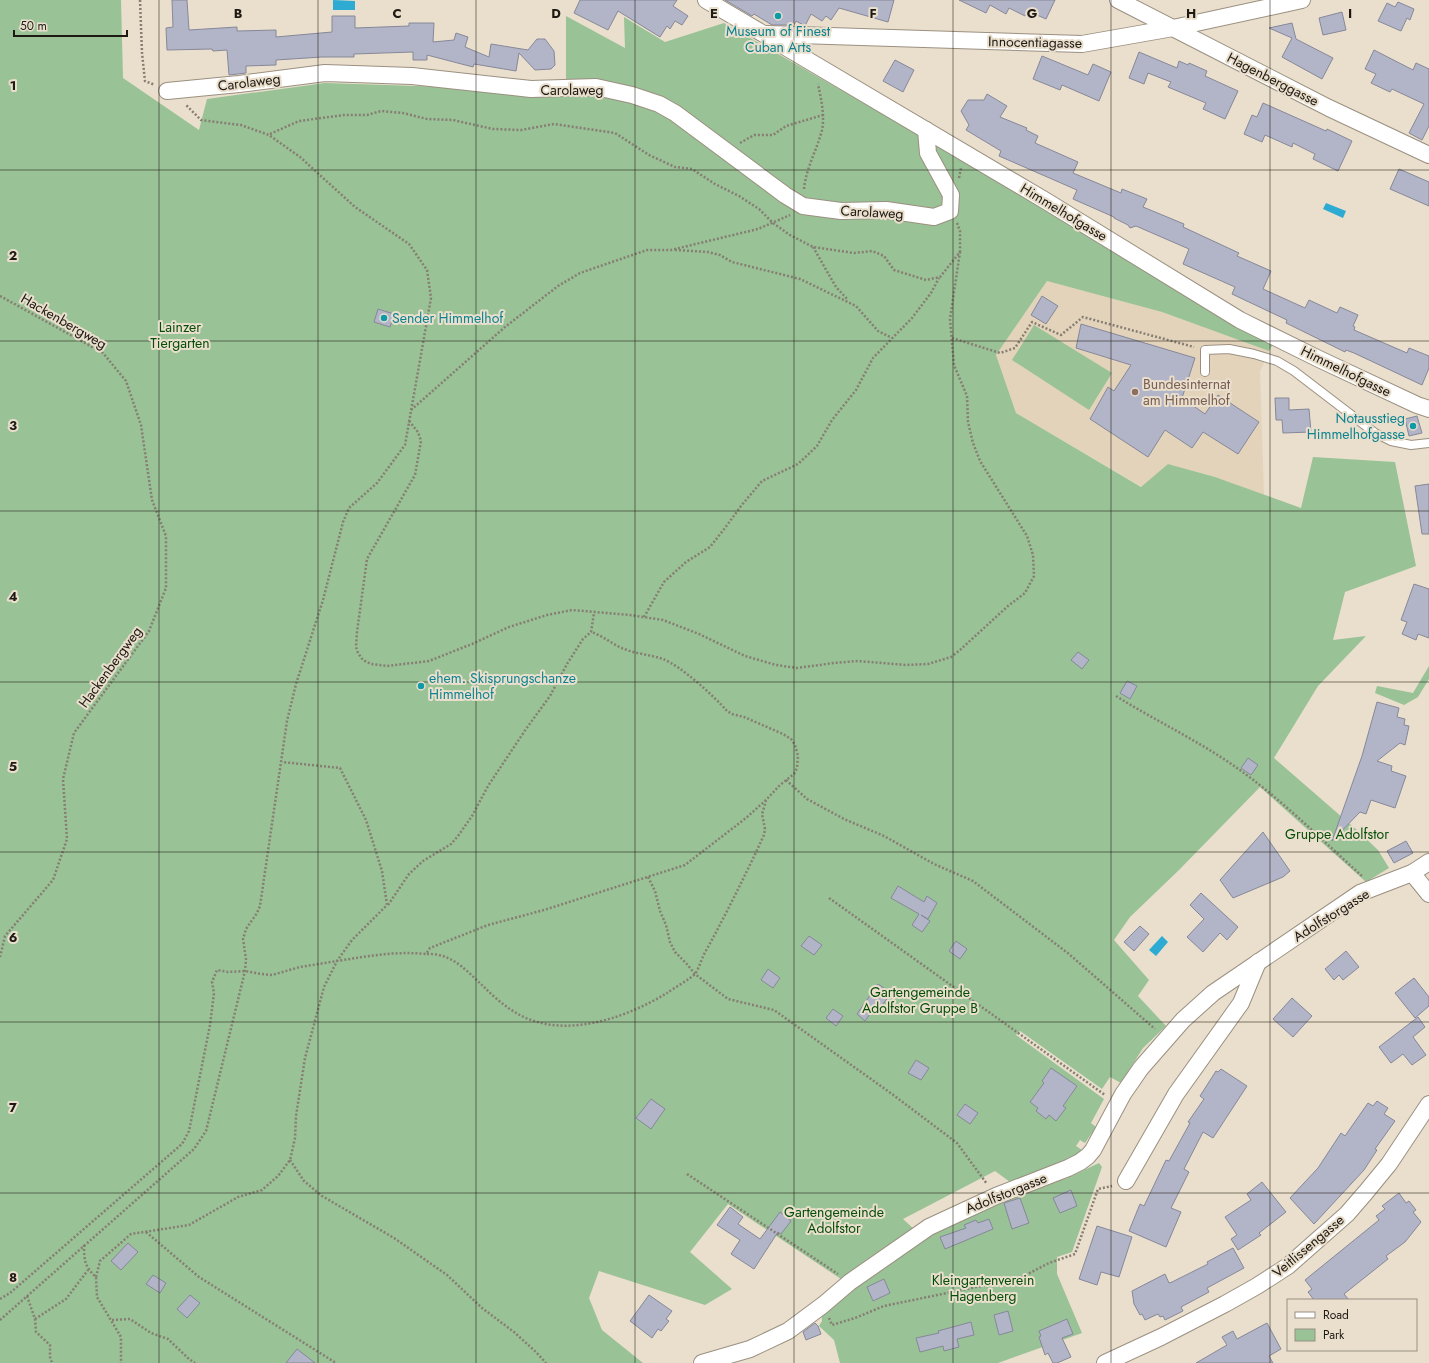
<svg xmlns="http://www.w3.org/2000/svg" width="1429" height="1363" viewBox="0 0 1429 1363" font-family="Jost,sans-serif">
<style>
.built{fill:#e3d3bb}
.green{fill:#99c296}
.water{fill:#2eabd2}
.building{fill:#b2b4c7;stroke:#868899}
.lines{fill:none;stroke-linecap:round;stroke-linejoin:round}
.lane-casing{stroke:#9b9080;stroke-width:10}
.street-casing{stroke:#9b9080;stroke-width:18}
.path{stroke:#867e72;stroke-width:2.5;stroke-dasharray:2 2;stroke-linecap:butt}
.lane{stroke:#fff;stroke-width:8}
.street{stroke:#fff;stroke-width:16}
.grid{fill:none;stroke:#1e1913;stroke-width:1;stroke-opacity:0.55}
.culture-dot{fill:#0f9aa8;stroke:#eadfcd;stroke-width:1.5}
.education-dot{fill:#8d6e63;stroke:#eadfcd;stroke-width:1.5}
.labels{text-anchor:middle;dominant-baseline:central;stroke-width:4;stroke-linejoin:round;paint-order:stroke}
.culture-label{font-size:14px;fill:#0d838f;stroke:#eadfcd;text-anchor:start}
.street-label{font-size:14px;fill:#1e1913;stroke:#eadfcd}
.park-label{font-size:14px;fill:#034d07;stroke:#eadfcd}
.education-label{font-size:14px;fill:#785e54;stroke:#eadfcd;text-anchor:start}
.grid-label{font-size:13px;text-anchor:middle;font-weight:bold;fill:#1e1913;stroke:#eadfcd;stroke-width:4;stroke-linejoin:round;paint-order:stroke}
</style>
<rect width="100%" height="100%" fill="#eadfcd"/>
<!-- built -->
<path class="built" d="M1047,281L1162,312L1269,351L1260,372L1264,495L1215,477L1168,464L1142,487L1016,413L996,355Z"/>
<!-- green -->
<g class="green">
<path d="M0,0H121L123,78L199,130L207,99L325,83L447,87L525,97L566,92V16L625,48L624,17L665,42L724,23L1029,198L1273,344L1269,351L1162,312L1047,281L996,355L1016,413L1141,487L1168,464L1215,477L1301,508L1313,457L1395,462L1416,566L1345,592L1333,640L1366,636L1318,686L1274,758L1358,831L1378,850L1389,868L1366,882L1260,787L1179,870L1130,917L1114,940L1149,980L1138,996L1166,1026L1143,1048L1121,1083L1110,1077L1102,1089L1020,1031L1016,1035L1104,1099L1091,1123L1096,1127L1085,1143L1080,1140L1076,1146L1082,1150L1079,1154L1050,1168L1010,1182L995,1171L903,1219L915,1230L844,1281L728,1204L690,1252L732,1289L705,1305L599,1271L589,1298L602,1330L643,1363H0Z"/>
<path d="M1034,325L1112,373L1089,410L1012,360Z"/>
<path d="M1429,666V679L1418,697L1404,705L1375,693L1377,686L1413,693Z"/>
<path d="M1099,1163L1102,1167L1072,1252L1057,1257V1274L1082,1333L998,1363H840L834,1340L819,1326L822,1321L821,1311L933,1229L1054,1180L1065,1179Z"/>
</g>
<!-- water -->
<g class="water">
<path d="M333,0L355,1V10H333Z"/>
<path d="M1326,203L1346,211L1343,218L1323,209Z"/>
<path d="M1162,936L1168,942L1156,956L1149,950Z"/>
</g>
<!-- building -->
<g class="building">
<path d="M172,0H187L189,30L237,27V31L276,30V37L332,32V16H355V28L409,26V23H434L433,42L454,40L456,33L468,37L465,47L489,57L491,44L528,50L537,39H545L554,51L555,65L551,69L535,70L519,53L516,71L474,64L473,67L427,55V60H413V52L354,54V57H322L276,60V65L246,66V73L229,75L227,50L213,51L212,49L167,50L166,28L173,27Z"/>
<path d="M580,0H677L673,6L688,16L682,25L675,21L670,29L667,26L660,37L618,11L608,30L574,13Z"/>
<path d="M725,0H894L888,22L839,8L831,20L826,16L822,21L811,14L805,26L796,21L794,25H772L754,14L752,16Z"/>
<path d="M959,0H1055L1046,19L1028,11L1025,16L1009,8L1006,14L990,5L986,13Z"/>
<path d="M1398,2L1414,9L1410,20L1407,18L1401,31L1378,21L1387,3L1395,7Z"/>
<path d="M1342,12L1346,30L1323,35L1319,18Z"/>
<path d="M1292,23L1296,39L1333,58L1322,79L1282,57L1292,38L1269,28Z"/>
<path d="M1374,50L1413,70L1416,63L1429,69V126L1422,140L1409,133L1424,104L1392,89L1390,92L1371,83L1376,74L1365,69Z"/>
<path d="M1139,52L1177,68L1179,61L1188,65L1189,63L1207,71L1205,76L1238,91L1225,119L1203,109L1206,103L1168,87L1171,82L1148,73L1144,84L1129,78Z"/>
<path d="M1042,56L1088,75L1093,64L1111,72L1099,101L1062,85L1060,90L1033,79Z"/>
<path d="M895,60L914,70L903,92L883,81Z"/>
<path d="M987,94L1007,106L1000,117L1027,128L1026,130L1038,136L1035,143L1078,162L1073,173L1121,193L1122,189L1147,199L1143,207L1184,224L1183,227L1239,253L1237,256L1271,271L1263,289L1305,308L1309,300L1337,313L1340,307L1358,315L1353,326L1355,327L1354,330L1407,353L1409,348L1429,356V368L1422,385L1354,353L1346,350L1345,352L1286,323L1287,320L1232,294L1235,287L1183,264L1189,249L1136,226L1130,228L1128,225L1114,218V217L1073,199L1077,190L999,156L1001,151L966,130L969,125L961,111L968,100H984Z"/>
<path d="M1263,103L1326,131L1327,129L1352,141L1338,171L1313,159L1315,154L1293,143L1292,147L1265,135L1262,142L1244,134L1252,115L1257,117Z"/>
<path d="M1399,169L1429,182V206L1390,189Z"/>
<path d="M1042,296L1058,306L1046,324L1031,315Z"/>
<path d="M378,309L394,314L390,327L374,322Z"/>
<path d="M1081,324L1195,358L1182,398L1205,414L1218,395L1259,422L1238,454L1203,432L1192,448L1165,430L1148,457L1090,419L1108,387L1114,391L1131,365L1076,348Z"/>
<path d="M1275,398H1289V410L1309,409L1311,432L1283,433L1282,420H1276Z"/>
<path d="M1417,416L1422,433L1409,436L1405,419Z"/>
<path d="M1429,484V534H1422L1415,486Z"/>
<path d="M1414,584L1429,589V638L1418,634L1416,640L1402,634L1407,622L1401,620Z"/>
<path d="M1078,652L1089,660L1082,669L1071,660Z"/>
<path d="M1127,681L1137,686L1130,699L1120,693Z"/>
<path d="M1377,702L1399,708L1397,717L1405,719L1404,725L1409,726L1405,745L1400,743L1377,761L1392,766L1391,771L1406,776L1395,808L1371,800L1366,814L1360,812L1332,841L1362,756Z"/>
<path d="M1248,758L1258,765L1251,775L1241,768Z"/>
<path d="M1263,832L1290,871L1283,877L1233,898L1220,880Z"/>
<path d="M1406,841L1413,853L1394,863L1387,851Z"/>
<path d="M898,886L924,902L927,896L937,903L928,919L921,915L930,921L922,932L912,925L919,914L891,898Z"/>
<path d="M1201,893L1238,927L1227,940L1220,933L1203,952L1187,937L1204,919L1190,905Z"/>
<path d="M1140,926L1149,934L1134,951L1124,942Z"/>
<path d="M809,936L822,945L814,955L801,946Z"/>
<path d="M956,941L967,949L960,959L949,951Z"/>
<path d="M1346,951L1359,967L1343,980L1339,975L1334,980L1325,969Z"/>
<path d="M768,969L780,978L773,988L761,980Z"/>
<path d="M1414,978L1429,997V1006L1415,1018L1395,993Z"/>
<path d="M878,984L887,990L884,995L888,997L879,1010L875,1007L865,1021L857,1014Z"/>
<path d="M1292,998L1312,1016L1293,1037L1273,1019Z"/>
<path d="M833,1009L843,1016L836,1026L826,1018Z"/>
<path d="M1418,1017L1425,1027L1413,1037L1426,1055L1412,1065L1403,1054L1391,1063L1379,1047Z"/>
<path d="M916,1060L929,1068L921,1080L908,1073Z"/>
<path d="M1051,1068L1077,1086L1063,1106L1066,1108L1056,1121L1049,1115L1046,1119L1036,1111L1038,1108L1030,1102L1044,1083L1042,1081Z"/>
<path d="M1221,1069L1247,1086L1213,1138L1203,1132L1184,1169L1189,1172L1171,1208L1181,1212L1166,1247L1129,1231L1140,1204L1144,1206L1166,1160L1169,1161L1190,1123L1188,1122L1204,1099L1200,1096L1216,1071L1218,1072Z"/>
<path d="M651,1099L665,1109L651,1129L636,1118Z"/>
<path d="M1377,1101L1388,1108L1384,1114L1395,1121L1375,1149L1377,1150L1364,1170L1314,1224L1290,1198L1318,1168L1341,1133L1345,1136L1368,1103L1373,1106Z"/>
<path d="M965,1104L978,1113L970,1124L957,1115Z"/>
<path d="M1262,1182L1286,1212L1259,1233L1261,1235L1238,1250L1231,1239L1237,1235L1225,1217L1251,1200L1247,1194Z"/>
<path d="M1071,1190L1077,1206L1060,1213L1053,1198Z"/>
<path d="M1399,1193L1406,1203L1409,1201L1416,1210L1413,1212L1421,1222L1405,1242L1386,1256L1388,1259L1344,1294L1349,1300H1314L1308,1292L1312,1289L1305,1280L1379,1220L1376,1216L1385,1209L1382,1206Z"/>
<path d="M1020,1198L1029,1223L1012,1229L1004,1203Z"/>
<path d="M730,1207L743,1217L738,1224L760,1239L780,1212L791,1221L781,1234L778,1232L754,1269L731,1254L740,1240L717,1225Z"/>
<path d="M989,1219L993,1229L945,1249L940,1237L966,1228L964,1225L976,1220L978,1223Z"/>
<path d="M1097,1226L1132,1237L1119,1277L1101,1272L1097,1285L1079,1279Z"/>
<path d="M128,1243L138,1252L121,1270L111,1261Z"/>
<path d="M1233,1248L1244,1268L1207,1288L1209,1292L1181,1307L1183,1311L1165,1320L1163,1316L1160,1317L1158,1314L1145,1320L1142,1314L1140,1315L1134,1304L1132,1291L1165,1274L1169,1283L1172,1282L1208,1264L1207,1262Z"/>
<path d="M153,1275L166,1283L160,1293L146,1284Z"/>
<path d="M884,1279L890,1293L873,1301L867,1287Z"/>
<path d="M190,1295L200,1303L187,1318L177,1309Z"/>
<path d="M649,1295L672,1311L666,1319L669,1321L661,1331L658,1329L652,1338L630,1321Z"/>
<path d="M1008,1311L1013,1331L999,1335L994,1315Z"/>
<path d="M1067,1319L1073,1334L1062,1338L1071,1357L1057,1363H1053L1048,1353L1045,1355L1039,1337L1041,1336L1039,1331Z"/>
<path d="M971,1322L974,1335L957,1339L959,1347L944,1351L943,1346L920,1352L916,1338L939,1333L938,1331Z"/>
<path d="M815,1323L818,1326L821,1334L806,1340L803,1332Z"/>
<path d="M1267,1323L1281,1349L1269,1356L1273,1363H1196L1227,1345L1222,1337L1233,1331L1237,1339Z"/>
<path d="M297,1349L315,1363H286Z"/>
</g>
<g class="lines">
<defs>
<path id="lane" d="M1205,372V350L1229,349L1254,354L1277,361L1294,371L1375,433L1391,441L1411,445L1429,443"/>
<g id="street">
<path d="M706,0L1046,201L1240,320L1319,359L1417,405L1429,409"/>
<path d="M1118,0L1329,108L1429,155"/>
<path d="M767,34L1082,44L1173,28L1302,0"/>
<path d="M167,91L239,84L325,73L412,76L531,89L596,87L632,95L659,104L675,113L785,195L803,206L841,211L886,210L934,217L950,211L951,195L928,153L926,130"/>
<path d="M1412,873L1429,894"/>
<path d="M1126,1181L1176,1094L1241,1003L1258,962"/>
<path d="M702,1363L750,1349L788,1331L823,1305L850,1282L929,1227L996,1196L1068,1168L1080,1162L1088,1156L1093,1150L1123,1094L1141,1068L1183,1020L1213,993L1360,893L1412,873L1429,862"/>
<path d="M1105,1363L1161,1337L1225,1304L1257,1286L1288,1266L1347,1214L1366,1192L1389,1164L1429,1104"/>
</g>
</defs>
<!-- lane casing -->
<use href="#lane" class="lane-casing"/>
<!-- street casing -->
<use href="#street" class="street-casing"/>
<!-- path -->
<g class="path">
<path d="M140,0L142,53L145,81L155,85"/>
<path d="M270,134L299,121L344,115H367L381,111L403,113L427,119L453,120L493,129L521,130L554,124L615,133L649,155L675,167L692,169L715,184L739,196L759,209L773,223L790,235L813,247L854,253L872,251L884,256L894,270L926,280L940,277L960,252V231L957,223"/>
<path d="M740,143L754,135H773L786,126L823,115"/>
<path d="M959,178L961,168"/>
<path d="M804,189C806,168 817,150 822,130C825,115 821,99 818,84"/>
<path d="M813,247L836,287L848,300"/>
<path d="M675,250L708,252L720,255L732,262L800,279L856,306L878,331L892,338"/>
<path d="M0,296L103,353L126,381L141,425L152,500L166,536V588L149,631L74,733L63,779L67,839L53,880L5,936L0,957"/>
<path d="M952,338L1000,353L1015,348L1032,322L1061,335L1083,317L1194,347"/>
<path d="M411,410L505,327L558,286L580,273L647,250H671L758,229L790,215"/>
<path d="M409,421L418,432L421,441L415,475L367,559L357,632L356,647L358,653L363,660L371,664L387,666L429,661L472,644L509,627L547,615L572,610L630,615L663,620L699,634L745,656L776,665L797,668L834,663L858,661L906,665L928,664L951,657L960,650L1008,606L1025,593L1034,576L1033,555L1027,536L980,461L973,443L968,422L967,396L954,365L950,319L960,252"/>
<path d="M644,617L664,582L686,562L710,547L725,528L741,506L762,481L798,464L817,446L832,420L856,390L873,358L912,318L931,293L939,278"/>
<path d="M1116,696C1156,721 1199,741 1237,768C1281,799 1322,840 1362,876"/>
<path d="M786,780L807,799L844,819L884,836L934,864L973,881L1069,954L1155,1029"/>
<path d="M648,877L655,891L660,911L666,925L670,942L675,952L686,963L695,974L728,999L774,1010L892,1094L957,1143L987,1184"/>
<path d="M829,898L1105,1095"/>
<path d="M388,905L409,874L423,861L451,844L458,836L472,816L488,786L526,729L550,696L567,664L583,639L591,632L594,613"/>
<path d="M427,954C431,954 435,954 439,955C457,959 470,974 483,986C493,996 505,1007 518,1014C564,1040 626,1018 667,993C674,988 690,979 695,974C700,967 702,956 707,949C727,912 746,874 764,835L765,829L762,814L766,801"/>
<path d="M290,1160L304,1181L322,1196L394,1238L447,1275L482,1308L514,1332L536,1352L546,1363"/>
<path d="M687,1174L838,1274"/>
<path d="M146,1232L199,1277L336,1363"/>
<path d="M84,1245C84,1261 85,1267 96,1277L97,1297L121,1337V1363"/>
<path d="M96,1277L100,1261L131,1234L189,1225L238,1197L262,1190L278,1176L290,1160L295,1138L296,1116L305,1058L324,987L337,961C369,956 394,951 426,954L430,948L488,925L544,910L685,865L746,818L766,800L780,785L794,774L797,768L798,756L795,745L791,739L783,734L744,717L732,714L727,711C714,696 681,666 663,659C651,655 638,654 627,650C614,646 604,636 591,632"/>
<path d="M27,1296L35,1319L36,1332L50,1345V1357L52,1363"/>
<path d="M0,1299L10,1293L182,1144L189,1131L210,1025L214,993L212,982L217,970L228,972L245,971L261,974L272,975L300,967L337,961L352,940L387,905L382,871L366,820L340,768L282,762"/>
<path d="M829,1318L832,1325L855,1318L884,1306L1020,1278L1049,1263L1075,1254L1098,1189L1112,1186"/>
<path d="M35,1319L66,1299L88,1270"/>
<path d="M0,1320L194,1149L206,1131L245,971L246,959L243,939L246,929L257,913L260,906L287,721L296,684L323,600L343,522L349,508L377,483L405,445L431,298L427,270L409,244L355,207L300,157L269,135L241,125L201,120L186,105"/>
<path d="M112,1320L130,1319L151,1333L168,1339L189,1359L195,1363"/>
</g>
<!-- lane -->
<use href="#lane" class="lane"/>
<!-- street -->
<use href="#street" class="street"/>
</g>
<!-- grid -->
<path class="grid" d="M159,0V1363M318,0V1363M476,0V1363M635,0V1363M794,0V1363M953,0V1363M1111,0V1363M1270,0V1363M0,170H1429M0,341H1429M0,511H1429M0,682H1429M0,852H1429M0,1022H1429M0,1193H1429"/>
<!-- markers -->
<g class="culture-dot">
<circle cx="778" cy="16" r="4"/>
<circle cx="384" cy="318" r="4"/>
<circle cx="1413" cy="426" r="4"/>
<circle cx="421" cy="686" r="4"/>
</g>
<circle class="education-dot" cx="1135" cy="392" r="4"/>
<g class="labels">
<!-- culture labels -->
<g class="culture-label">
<text x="778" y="31" text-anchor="middle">Museum of Finest<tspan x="778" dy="16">Cuban Arts</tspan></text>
<text x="392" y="318">Sender Himmelhof</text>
<text x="1405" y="418" text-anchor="end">Notausstieg<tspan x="1405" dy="16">Himmelhofgasse</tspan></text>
<text x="429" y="678">ehem. Skisprungschanze<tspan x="429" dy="16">Himmelhof</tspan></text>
</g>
<!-- street labels -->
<g class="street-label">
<text transform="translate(1035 42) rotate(1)">Innocentiagasse</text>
<text transform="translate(1273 79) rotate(27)">Hagenberggasse</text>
<text transform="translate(249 82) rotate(-7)">Carolaweg</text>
<text x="572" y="90">Carolaweg</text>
<text transform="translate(872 212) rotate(3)">Carolaweg</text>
<text transform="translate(1064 212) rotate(31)">Himmelhofgasse</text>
<text transform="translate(64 321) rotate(30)">Hackenbergweg</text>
<text transform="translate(1346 371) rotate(26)">Himmelhofgasse</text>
<text transform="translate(110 667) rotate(-54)">Hackenbergweg</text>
<text transform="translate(1331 915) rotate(-32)">Adolfstorgasse</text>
<text transform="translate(1006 1193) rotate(-22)">Adolfstorgasse</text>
<text transform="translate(1308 1246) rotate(-40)">Veitlissengasse</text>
</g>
<!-- park labels -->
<g class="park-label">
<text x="180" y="327">Lainzer<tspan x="180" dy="16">Tiergarten</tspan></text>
<text x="1337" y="834">Gruppe Adolfstor</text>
<text x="920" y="992">Gartengemeinde<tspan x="920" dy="16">Adolfstor Gruppe B</tspan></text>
<text x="834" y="1212">Gartengemeinde<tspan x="834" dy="16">Adolfstor</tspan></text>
<text x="983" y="1280">Kleingartenverein<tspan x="983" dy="16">Hagenberg</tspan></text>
</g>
<!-- education labels -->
<g class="education-label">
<text x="1143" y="384">Bundesinternat<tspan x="1143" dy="16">am Himmelhof</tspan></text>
</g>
</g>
<g class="grid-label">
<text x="238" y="18">B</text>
<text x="397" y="18">C</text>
<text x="556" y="18">D</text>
<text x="714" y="18">E</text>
<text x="873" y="18">F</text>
<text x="1032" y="18">G</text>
<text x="1191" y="18">H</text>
<text x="1350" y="18">I</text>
<text x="13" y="90">1</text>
<text x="13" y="260">2</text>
<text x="13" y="430">3</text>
<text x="13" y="601">4</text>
<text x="13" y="771">5</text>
<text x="13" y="942">6</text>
<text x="13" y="1112">7</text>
<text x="13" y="1282">8</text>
</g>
<!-- legend -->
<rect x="1287" y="1299" width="130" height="52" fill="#eadfcd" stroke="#989083"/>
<rect x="1295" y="1312" width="20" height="6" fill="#ffffff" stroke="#989083"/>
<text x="1323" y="1319" font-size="12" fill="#1e1913">Road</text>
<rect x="1295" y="1329" width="20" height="12" fill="#99c296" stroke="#989083"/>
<text x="1323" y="1339" font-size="12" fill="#1e1913">Park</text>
<!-- scale -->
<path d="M14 30v6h113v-6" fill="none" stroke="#1e1913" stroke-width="2"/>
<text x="20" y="30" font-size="12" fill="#1e1913" stroke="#eadfcd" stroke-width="3" paint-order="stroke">50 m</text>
</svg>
